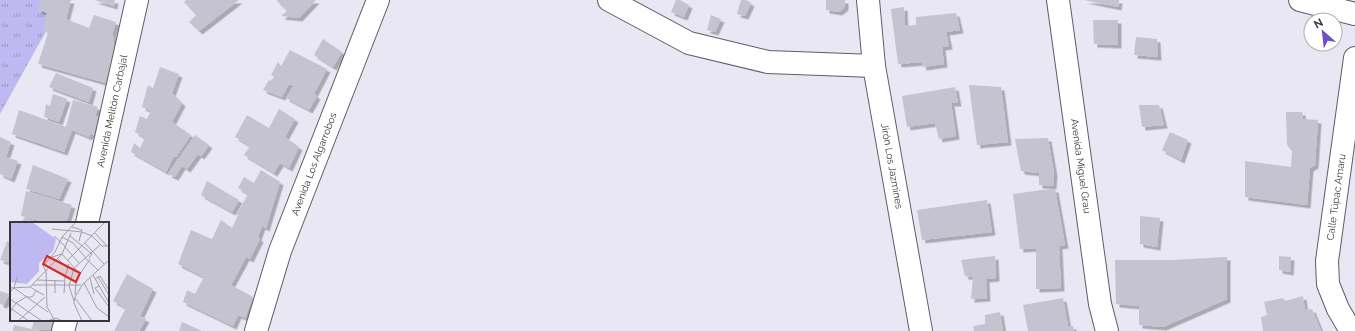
<svg xmlns="http://www.w3.org/2000/svg" width="1355" height="331" viewBox="0 0 1355 331" font-family="Raleway,sans-serif">
<style>
.grass{fill:url(#grass-tufts)}
.building{fill:#c4c3cf;filter:url(#shadow)}
.lines{fill:none;stroke-linecap:round;stroke-linejoin:round}
.street-casing{stroke:#5e5d67;stroke-width:24}
.street{stroke:#fff;stroke-width:22}
.labels{text-anchor:middle;dominant-baseline:central;stroke-width:4;stroke-linejoin:round;paint-order:stroke}
.street-label{font-size:10px;fill:#36363b;stroke:#fff}
.inset-road{fill:none;stroke:#a1a0a9;stroke-width:1}
.view{fill:#d62828;fill-opacity:0.15;stroke:#d62828;stroke-width:2}
.inset-edge{fill:none;stroke:#36363b;stroke-width:2}
</style>
<defs>
<pattern id="grass-tufts" width="24" height="20" patternUnits="userSpaceOnUse"><rect width="24" height="20" fill="#beb9f0"/><path d="M3 7l-1-3M5 7V3M7 7l1-3M15 17l-1-3M17 17v-4M19 17l1-3" fill="none" stroke="#9b97c4"/></pattern>
<filter id="shadow"><feDropShadow dx="3.5" dy="3.5" stdDeviation="0" flood-color="#0004"/></filter>
</defs>
<rect width="100%" height="100%" fill="#e8e7f3"/>
<!-- grass -->
<path class="grass" d="M0,0H61L56,13L0,114Z"/>
<!-- building -->
<g class="building">
<path d="M41,0H71L66,19L89,28L94,15L116,22L112,35L113,36L115,52L106,83L38,64L48,33L43,29L47,13L38,10Z"/>
<path d="M95,0H115L114,6L94,0Z"/>
<path d="M186,0H239L199,31L189,22L196,15L184,2Z"/>
<path d="M278,0H316L299,18L281,16L287,11L277,1Z"/>
<path d="M676,0H680L689,5L684,17L671,12Z"/>
<path d="M741,0H746L751,3L745,16L737,14Z"/>
<path d="M826,0H845V7L839,12L826,10Z"/>
<path d="M1084,0H1119L1118,7Z"/>
<path d="M904,7L905,26L916,25V17L956,13L960,30L946,32L949,46L942,47L944,64L923,67L922,62L898,64L891,9Z"/>
<path d="M711,15L721,19L715,32L707,30Z"/>
<path d="M1093,20H1118V45L1094,44Z"/>
<path d="M1136,37L1157,39L1158,57L1134,55Z"/>
<path d="M323,39L342,52L333,67L314,55Z"/>
<path d="M290,50L327,69L314,94L317,96L309,110L286,98L294,86L289,84L282,97L263,90L269,80L271,81L274,77L271,75L278,62L281,66Z"/>
<path d="M160,67L179,74L172,93L182,103L172,122L191,135L176,157L174,156L166,172L131,152L134,143L140,148L145,138L135,132L140,116L147,119L151,111L142,107L148,85L153,88Z"/>
<path d="M56,73L93,88L89,102L49,87Z"/>
<path d="M969,85L1001,87L1008,142L977,145Z"/>
<path d="M955,87L958,103H951L956,136L939,139L935,123L907,127L902,96Z"/>
<path d="M53,94L67,99L59,122L44,117L46,104L50,106Z"/>
<path d="M73,100L98,107L95,116L109,120L104,138L90,134L89,137L72,130L64,152L12,134L19,110L66,127Z"/>
<path d="M1139,105H1159L1164,125L1142,127Z"/>
<path d="M279,109L295,119L285,137L299,147L289,168L280,163L274,173L244,155L250,146L235,137L247,115L269,128Z"/>
<path d="M1286,112H1302L1303,119L1318,120L1315,165L1310,168L1307,205L1245,197V161L1291,167L1292,151L1287,145Z"/>
<path d="M1170,132L1188,140L1181,160L1162,150Z"/>
<path d="M195,135L209,145L201,156L198,154L187,169L182,166L175,177L168,174Z"/>
<path d="M0,137L11,142L6,157L18,161L11,179L0,174Z"/>
<path d="M1048,138L1054,173L1053,186L1039,185V173L1021,171L1015,139Z"/>
<path d="M33,165L68,179L59,199L26,189Z"/>
<path d="M261,170L280,182L266,228L262,226L258,237L260,239L250,259L246,257L231,285L253,297L245,318L238,315L233,326L183,302L187,290L195,294L204,277L178,264L191,230L212,239L221,220L232,228L238,215H236L248,194L238,188L244,177L254,183Z"/>
<path d="M207,181L239,200L232,212L201,195Z"/>
<path d="M1055,189L1065,245L1059,246L1061,288L1036,289V248L1020,249L1013,194L1042,190Z"/>
<path d="M26,191L72,205L66,223H48L21,216Z"/>
<path d="M987,200L992,232L922,240L917,210Z"/>
<path d="M1140,216L1160,218L1157,247L1140,244Z"/>
<path d="M24,218L37,222V223H22Z"/>
<path d="M7,241L11,243V263L0,260Z"/>
<path d="M995,256L996,278L986,279L987,298L971,299L973,277L965,276L961,260Z"/>
<path d="M1279,256L1291,257L1290,272L1279,270Z"/>
<path d="M1227,257V299L1163,327L1139,325V306L1116,304L1115,260H1171Z"/>
<path d="M127,274L153,289L140,316L146,319L139,331H114L126,308L113,301Z"/>
<path d="M0,291L9,294L4,305L0,304Z"/>
<path d="M1303,296L1305,310L1312,309L1321,331H1263L1261,317L1267,315L1264,302L1283,298L1285,301Z"/>
<path d="M1063,298L1068,326H1073L1074,331H1028L1023,305Z"/>
<path d="M1000,312L1003,331H974L973,326L985,324V315Z"/>
<path d="M34,320H54L53,330L32,329L40,331H13L14,325L32,329Z"/>
<path d="M182,322L202,331H179Z"/>
</g>
<g class="lines">
<defs>
<g id="street">
<path d="M609,0L689,43L768,62L874,66"/>
<path d="M868,0L874,66L921,331"/>
<path d="M1058,0L1100,304L1107,331"/>
<path d="M1300,0L1355,14"/>
<path d="M87,223L137,0"/>
<path d="M63,331L66,320"/>
<path d="M256,331L280,251L378,0"/>
<path d="M1351,331L1338,309L1328,284L1327,261L1355,58"/>
</g>
</defs>
<!-- street casing -->
<use href="#street" class="street-casing"/>
<!-- street -->
<use href="#street" class="street"/>
</g>
<g class="labels">
<!-- street labels -->
<g class="street-label">
<text transform="translate(112 111) rotate(-78)">Avenida Melitón Carbajal</text>
<text transform="translate(314 164) rotate(-69)">Avenida Los Algarrobos</text>
<text transform="translate(892 166) rotate(80)">Jirón Los Jazmines</text>
<text transform="translate(1081 166) rotate(82)">Avenida Miguel Grau</text>
<text transform="translate(1336 197) rotate(-82)">Calle Túpac Amaru</text>
</g>
</g>
<!-- overview -->
<g transform="translate(10 222)">
<rect width="99" height="99" fill="#e8e7f3"/>
<path d="M0,0H22L46,17L43,29L29,41V49L17,62L0,60Z" fill="#beb9f0"/>
<path class="inset-road" d="M62,5L72,8L69,19M42,7L72,10L82,14L92,24H99M85,11L97,24M44,14L56,25M60,14L82,32L79,36M52,15L63,21L75,35M75,21L94,42M55,25L69,41M42,35L52,32L70,52M75,36L88,48M48,37L58,47M57,39L95,0M83,53L99,81M88,55L99,73M80,56L84,72M85,57L90,54L99,68M27,58L54,59M74,61L87,86L99,95M22,63H71M89,64L85,66L99,85M20,65L52,32L61,11M0,66L20,65L34,73M4,66L38,90M0,70L4,66L7,55M45,71V58M54,71L55,55L59,42M65,73L66,58L80,37M65,76L82,99M0,77L32,99M64,79L59,64L64,46L90,23M0,86L19,99M0,90L6,81L16,75H22L26,69M8,99L35,75M37,99L46,96L52,99M45,99L37,85L36,49L33,44L45,30L52,15L66,0M72,99L64,81L65,75L73,62L99,38"/>
<path class="view" d="M37,34L70,51L66,60L33,42Z"/>
<rect width="99" height="99" class="inset-edge"/>
</g>
<!-- north arrow -->
<g transform="translate(1323 32) rotate(332)"><circle r="19" fill="#ffffff" stroke="#afafb1"/>
<path d="M0-3L7 15L0 10L-7 15Z" fill="#6b50c9"/>
<text y="-6" font-size="11" font-weight="bold" text-anchor="middle" fill="#36363b">N</text>
</g>
</svg>
